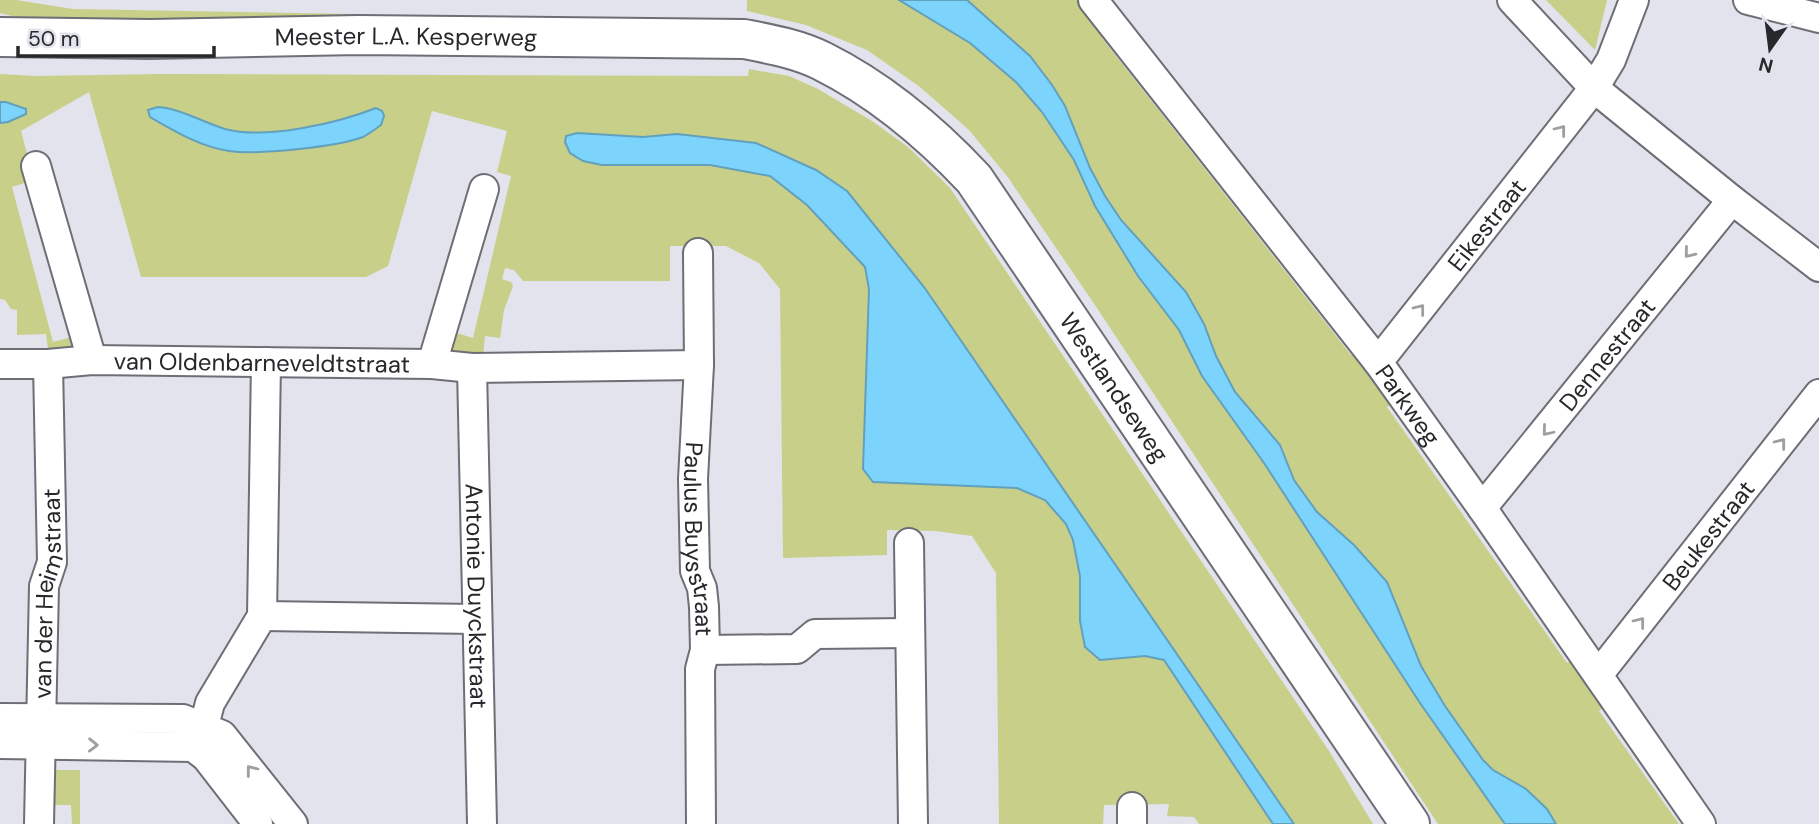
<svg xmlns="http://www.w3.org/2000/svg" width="1819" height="824" viewBox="0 0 1819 824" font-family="'DM Sans',sans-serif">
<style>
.green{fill:#c8cf88}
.water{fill:#7cd4fc;stroke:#62a0bd;stroke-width:2}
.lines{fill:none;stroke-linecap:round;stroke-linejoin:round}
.street-casing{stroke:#6d6e76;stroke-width:32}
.secondary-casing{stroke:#6d6e76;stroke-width:42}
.street{stroke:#fff;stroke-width:28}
.secondary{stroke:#fff;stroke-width:38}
.oneway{stroke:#9e9ea0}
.labels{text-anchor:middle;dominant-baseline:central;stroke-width:5;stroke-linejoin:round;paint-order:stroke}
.street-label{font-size:24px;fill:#27282b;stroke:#e2e3ec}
</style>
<rect width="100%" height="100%" fill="#e2e3ec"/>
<!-- green -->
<g class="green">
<path d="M0,0H16L73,9L353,14V18L52,23L28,20L0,13Z"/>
<path d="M747,0H899L970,43L1016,82L1042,112L1074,160L1095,206L1138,276L1179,330L1202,376L1264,463L1420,703L1505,824H1438L1097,308L1007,176L969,130L920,87L867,50L806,25L747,11Z"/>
<path d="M967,0H1077L1108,33L1102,38L1351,355L1357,350L1395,402L1387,407L1567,663L1573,659L1606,706L1599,711L1679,824H1556L1547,809L1526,789L1493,770L1483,760L1445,706L1421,666L1387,582L1354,545L1317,512L1293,480L1280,445L1235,392L1216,356L1204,324L1186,292L1121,220L1105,196L1090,168L1065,106L1052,85L1030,56Z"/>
<path d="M1546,0H1607L1595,50Z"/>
<path d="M749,69L789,76L818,89L872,121L908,147L950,188L1329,751L1373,824H1294L924,287L847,191L816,170L756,143L677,134L643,137L577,133L602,165H710L770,176L807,205L866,268L869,289L863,469L873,482L1017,488L1045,500L1066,524L1073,540L1080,576V621L1100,660L1145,656L1164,660L1273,824H1199L1194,817L1167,816L1169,804L1104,805L1103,824H999L996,573L972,536L936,531L887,530V555L783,558L780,289L759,263L726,246H670V281H523L514,270L505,268L502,279L511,282L513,286L504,310L500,338L485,336L483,357L445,350L450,331L473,338L511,176L497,172L507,131L432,111L388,266L366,277H141L89,92L21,131L34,180L12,187L53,342L76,336L74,349H48L46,334L17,335V310L11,309L5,300L0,299V123L8,122L25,114L26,109L6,102H0V74L37,76L160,74L748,76Z"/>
<path d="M53,770H80V824H72L71,805H52Z"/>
</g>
<!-- water -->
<g class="water">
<path d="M899,0H967L1030,56L1052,85L1065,106L1090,168L1105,196L1121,220L1186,292L1204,324L1216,356L1235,392L1280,445L1294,480L1317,512L1354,545L1387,582L1421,666L1445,706L1483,760L1493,770L1526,789L1547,809L1556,824H1505L1420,703L1264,463L1202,376L1179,330L1138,276L1095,206L1074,160L1042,112L1016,82L970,43Z"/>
<path d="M0,102H6L26,109V114L8,122L0,123Z"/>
<path d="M158,107C182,109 202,122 225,129C266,140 338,123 376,108L382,111L384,116L381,125C375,129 369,134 363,137C337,147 257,155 229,151C201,147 174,131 150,117L148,110Z"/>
<path d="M577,133L643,137L677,134L756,143L816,170L847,191L924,287L1294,824H1273L1164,660L1145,656L1100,660L1085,647L1080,621V576L1073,540L1066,524L1045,500L1017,488L873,482L863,469L869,289L865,267L807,205L770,176L710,165H602L583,161L570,153L565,142L566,136Z"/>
</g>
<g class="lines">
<defs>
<g id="street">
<path id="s1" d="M1093,0L1378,362L1482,508L1701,824"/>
<path d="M1512,0L1594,88L1611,60L1634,0"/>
<path d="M1748,0L1819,18"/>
<path d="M36,166L92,360"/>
<path id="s2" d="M698,253L699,365L693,479L695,571L702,588L704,607L705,650L700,669L701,824"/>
<path id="s3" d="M1378,362L1594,88L1732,200L1819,267"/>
<path id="s4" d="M0,364H48L92,360L432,364L472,368L699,365"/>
<path d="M432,364L484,189"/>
<path id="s5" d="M472,368L482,824"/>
<path id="s6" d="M1482,508L1732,200"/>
<path d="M909,543L913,824"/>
<path d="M262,616L477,619"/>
<path d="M705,650L797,649L815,634L910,633"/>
<path id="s7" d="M1598,675L1819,394"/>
<path d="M0,718L183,719L222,735L293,824"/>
<path d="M0,744L193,747L206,757L258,824"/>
<path d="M193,747L204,726L210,703L262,616L266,362"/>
<path id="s8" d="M39,824L44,586L52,562L48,364"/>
<path d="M1132,824V807"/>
</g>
<g id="secondary">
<path id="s9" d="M0,37L150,39L358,35L744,39C770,44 798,49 822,61C880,90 930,132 974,179L1410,824"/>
</g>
</defs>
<!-- street casing -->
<use href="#street" class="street-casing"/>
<!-- secondary casing -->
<use href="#secondary" class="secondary-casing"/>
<!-- street -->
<use href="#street" class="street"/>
<!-- secondary -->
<use href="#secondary" class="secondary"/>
</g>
<!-- one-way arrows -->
<defs><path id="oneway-chevron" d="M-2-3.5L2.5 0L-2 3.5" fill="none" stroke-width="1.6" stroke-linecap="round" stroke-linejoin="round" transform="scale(1.75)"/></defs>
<g class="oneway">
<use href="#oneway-chevron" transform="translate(1561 130) rotate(-52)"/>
<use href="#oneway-chevron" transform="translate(1689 253) rotate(129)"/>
<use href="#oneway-chevron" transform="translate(1420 309) rotate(-52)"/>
<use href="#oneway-chevron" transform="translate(1547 431) rotate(130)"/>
<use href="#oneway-chevron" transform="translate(1781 443) rotate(-52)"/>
<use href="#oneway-chevron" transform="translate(1640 622) rotate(-52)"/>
<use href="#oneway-chevron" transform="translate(93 745) rotate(1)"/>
<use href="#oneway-chevron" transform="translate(251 770) rotate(-128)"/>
</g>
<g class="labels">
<!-- street labels -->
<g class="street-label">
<text stroke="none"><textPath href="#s9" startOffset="406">Meester L.A. Kesperweg</textPath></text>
<text stroke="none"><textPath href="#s3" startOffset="175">Eikestraat</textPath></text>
<text stroke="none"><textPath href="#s6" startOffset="198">Dennestraat</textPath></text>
<text stroke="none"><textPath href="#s4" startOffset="262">van Oldenbarneveldtstraat</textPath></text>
<text stroke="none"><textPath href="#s9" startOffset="1270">Westlandseweg</textPath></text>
<text stroke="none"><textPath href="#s1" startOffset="513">Parkweg</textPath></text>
<text stroke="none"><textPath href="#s7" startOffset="178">Beukestraat</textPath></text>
<text stroke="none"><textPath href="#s2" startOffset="287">Paulus Buysstraat</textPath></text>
<text stroke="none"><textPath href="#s8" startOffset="231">van der Heimstraat</textPath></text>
<text stroke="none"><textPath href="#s5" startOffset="228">Antonie Duyckstraat</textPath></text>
</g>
</g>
<!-- north arrow -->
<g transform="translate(1770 49) rotate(194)" stroke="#e2e3ec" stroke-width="5" paint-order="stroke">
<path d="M0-5L12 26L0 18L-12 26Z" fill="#27282b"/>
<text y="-10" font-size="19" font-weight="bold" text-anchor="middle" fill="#27282b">N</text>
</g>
<!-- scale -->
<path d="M18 46v10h196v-10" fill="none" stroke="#27282b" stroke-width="3.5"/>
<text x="28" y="46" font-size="21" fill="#27282b" stroke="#e2e3ec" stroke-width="5" paint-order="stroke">50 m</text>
</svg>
